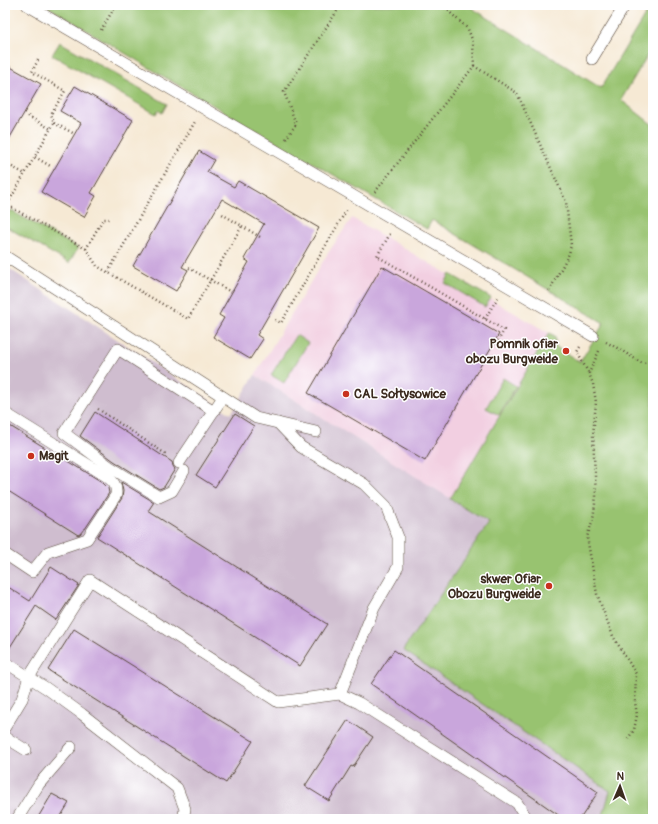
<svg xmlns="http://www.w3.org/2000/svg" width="658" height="824" viewBox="0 0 658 824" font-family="Pangolin,sans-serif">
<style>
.built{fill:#f2cfe1}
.industrial{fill:#cfbdcf}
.green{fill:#98c370;stroke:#6a7647}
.building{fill:#c9a6dc}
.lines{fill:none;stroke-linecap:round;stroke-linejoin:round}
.service-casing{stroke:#574739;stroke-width:12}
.path{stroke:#574739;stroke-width:2.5;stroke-dasharray:1 3;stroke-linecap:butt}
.service{stroke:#fff;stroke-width:11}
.poi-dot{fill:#c8321e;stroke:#fff;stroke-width:1.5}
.labels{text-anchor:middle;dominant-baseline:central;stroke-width:3;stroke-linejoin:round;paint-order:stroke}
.poi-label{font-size:13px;font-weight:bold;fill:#3b2a1e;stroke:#fff;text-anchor:end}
</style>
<rect width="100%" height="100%" fill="#fff"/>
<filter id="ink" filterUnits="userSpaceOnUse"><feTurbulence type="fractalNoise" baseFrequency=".025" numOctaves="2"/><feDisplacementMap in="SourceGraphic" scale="8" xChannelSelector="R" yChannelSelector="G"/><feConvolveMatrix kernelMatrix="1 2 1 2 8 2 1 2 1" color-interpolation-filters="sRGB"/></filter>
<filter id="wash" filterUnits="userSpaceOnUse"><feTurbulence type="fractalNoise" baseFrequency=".012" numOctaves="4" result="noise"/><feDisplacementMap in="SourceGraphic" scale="16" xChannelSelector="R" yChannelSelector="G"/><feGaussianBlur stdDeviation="0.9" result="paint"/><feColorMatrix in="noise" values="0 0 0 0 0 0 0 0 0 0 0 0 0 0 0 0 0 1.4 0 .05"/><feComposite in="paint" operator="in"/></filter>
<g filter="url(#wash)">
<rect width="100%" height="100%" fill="#f6e9d4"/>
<!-- built -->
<path class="built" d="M352,218L549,333L450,499L255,375L328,253Z"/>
<!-- industrial -->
<path class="industrial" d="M5,266L231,414L255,375L489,523L403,650L610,791L602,819H5Z"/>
<!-- green -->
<g class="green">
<path d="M45,5H467L601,88L651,5H653V46L621,100L653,125V819H602L610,791L403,650L489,523L450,499L549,333L555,336L556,347L580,362L604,323L432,220L427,229L166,78Z"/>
<path d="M60,42L167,104L162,113L158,110L156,114L52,55Z"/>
<path d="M10,210L78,248L69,263L5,226V218Z"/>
<path d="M450,274L491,298L485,307L445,283Z"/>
<path d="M296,335L308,343L284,383L271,375Z"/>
<path d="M503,378L516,386L499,415L486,408Z"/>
</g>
<g id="blocks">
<!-- building -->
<g class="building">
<path d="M5,64L41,84L5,146Z"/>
<path d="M75,86L133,120L91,193L96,196L84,217L41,192L81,123L60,111Z"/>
<path d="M199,151L214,160L207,172L234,187L238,181L319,228L257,335L263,339L250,359L213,337L224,318L219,315L249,262L244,259L264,224L222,199L182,267L188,270L176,291L133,266Z"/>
<path d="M382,266L499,334L425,461L308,393Z"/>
<path d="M95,412L172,462L173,466L175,469L164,487L159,489L114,461L80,436Z"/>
<path d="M235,414L254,426L215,487L196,475Z"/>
<path d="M5,423L65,460V459L102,482L108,488L109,493L85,529H84L80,534L78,535L5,489Z"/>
<path d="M121,482L154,502L148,511L327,624L300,666L97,537L122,498L123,491Z"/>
<path d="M51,567L79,585L56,620L36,606L5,655V585L30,601Z"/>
<path d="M74,629L253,741L226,783L48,670Z"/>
<path d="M394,650L598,792L580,819H564L371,684Z"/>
<path d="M348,720L373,737L353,767L351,766L329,801L305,786Z"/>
<path d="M52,794L69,803L59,819H37Z"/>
</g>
</g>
</g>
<g filter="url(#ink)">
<use href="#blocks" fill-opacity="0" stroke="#574739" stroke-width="1"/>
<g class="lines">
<defs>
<g id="service">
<path d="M27,5L593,336"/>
<path d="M592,59L625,5"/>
<path d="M5,256L256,418L316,432"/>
<path d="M5,413L106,476C114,482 117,485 116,495L87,539L48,552L32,572L5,554"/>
<path d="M278,423L301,447L364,484L386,506L398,537V567L374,608L340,694L359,703L517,803L527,819"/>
<path d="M179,463L223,397"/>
<path d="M184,471L172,491L159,497L110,467L64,433L118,349L214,411"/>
<path d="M5,662L46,688L82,714L177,788L185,809L183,819"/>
<path d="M5,727L22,699L29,677L90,580L278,702L340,694"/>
<path d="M5,737L26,750"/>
<path d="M17,819L39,784L71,747"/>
</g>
</defs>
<!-- service casing -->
<use href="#service" class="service-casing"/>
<!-- path -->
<g class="path">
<path d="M442,5L468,29L473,42L474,66"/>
<path d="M101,30L116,5"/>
<path d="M38,60L32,72L65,91L51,114L54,123L7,205L86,249L97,266L188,319L242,226L222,214"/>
<path d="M28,116L51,129"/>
<path d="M54,123L73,133"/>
<path d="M286,139L296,124L284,92L341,5"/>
<path d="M35,157L52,167"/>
<path d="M5,163L25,174"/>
<path d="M375,192L474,66L517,93L566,202L571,245L569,254L548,293"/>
<path d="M242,226L260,237"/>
<path d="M390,234L377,256L504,330L496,345"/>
<path d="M86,249L103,219H109"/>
<path d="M189,268L231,292"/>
<path d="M108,272L196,120"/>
<path d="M485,319L498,297"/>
<path d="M275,320L281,323L347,209"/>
<path d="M606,342L619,349L642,363L653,362"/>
<path d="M580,347L577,352L588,372"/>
<path d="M599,351L589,373L593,384L596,402L593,435L596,496L593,519L587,537L597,594L613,636L636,674L635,702L637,715L634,730L627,740"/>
<path d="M98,409L167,455"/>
</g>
<!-- service -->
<use href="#service" class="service"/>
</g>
</g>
<!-- markers -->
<g class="poi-dot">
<circle cx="566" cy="351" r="4"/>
<circle cx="346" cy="394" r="4"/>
<circle cx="31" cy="456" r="4"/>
<circle cx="549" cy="586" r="4"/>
</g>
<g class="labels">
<!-- poi labels -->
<g class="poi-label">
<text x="558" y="344">Pomnik ofiar<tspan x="558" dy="15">obozu Burgweide</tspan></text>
<text x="354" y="394" text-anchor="start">CAL Sołtysowice</text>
<text x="39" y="456" text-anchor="start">Magit</text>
<text x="541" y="579">skwer Ofiar<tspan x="541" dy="15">Obozu Burgweide</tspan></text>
</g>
</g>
<!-- margin -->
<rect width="658" height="824" fill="none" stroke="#fff" stroke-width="20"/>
<!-- north arrow -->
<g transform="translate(620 786) rotate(2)" stroke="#ffffff" stroke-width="3" paint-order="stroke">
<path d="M0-3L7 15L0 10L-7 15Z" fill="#3b2a1e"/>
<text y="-6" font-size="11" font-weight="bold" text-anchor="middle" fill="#3b2a1e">N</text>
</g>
</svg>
